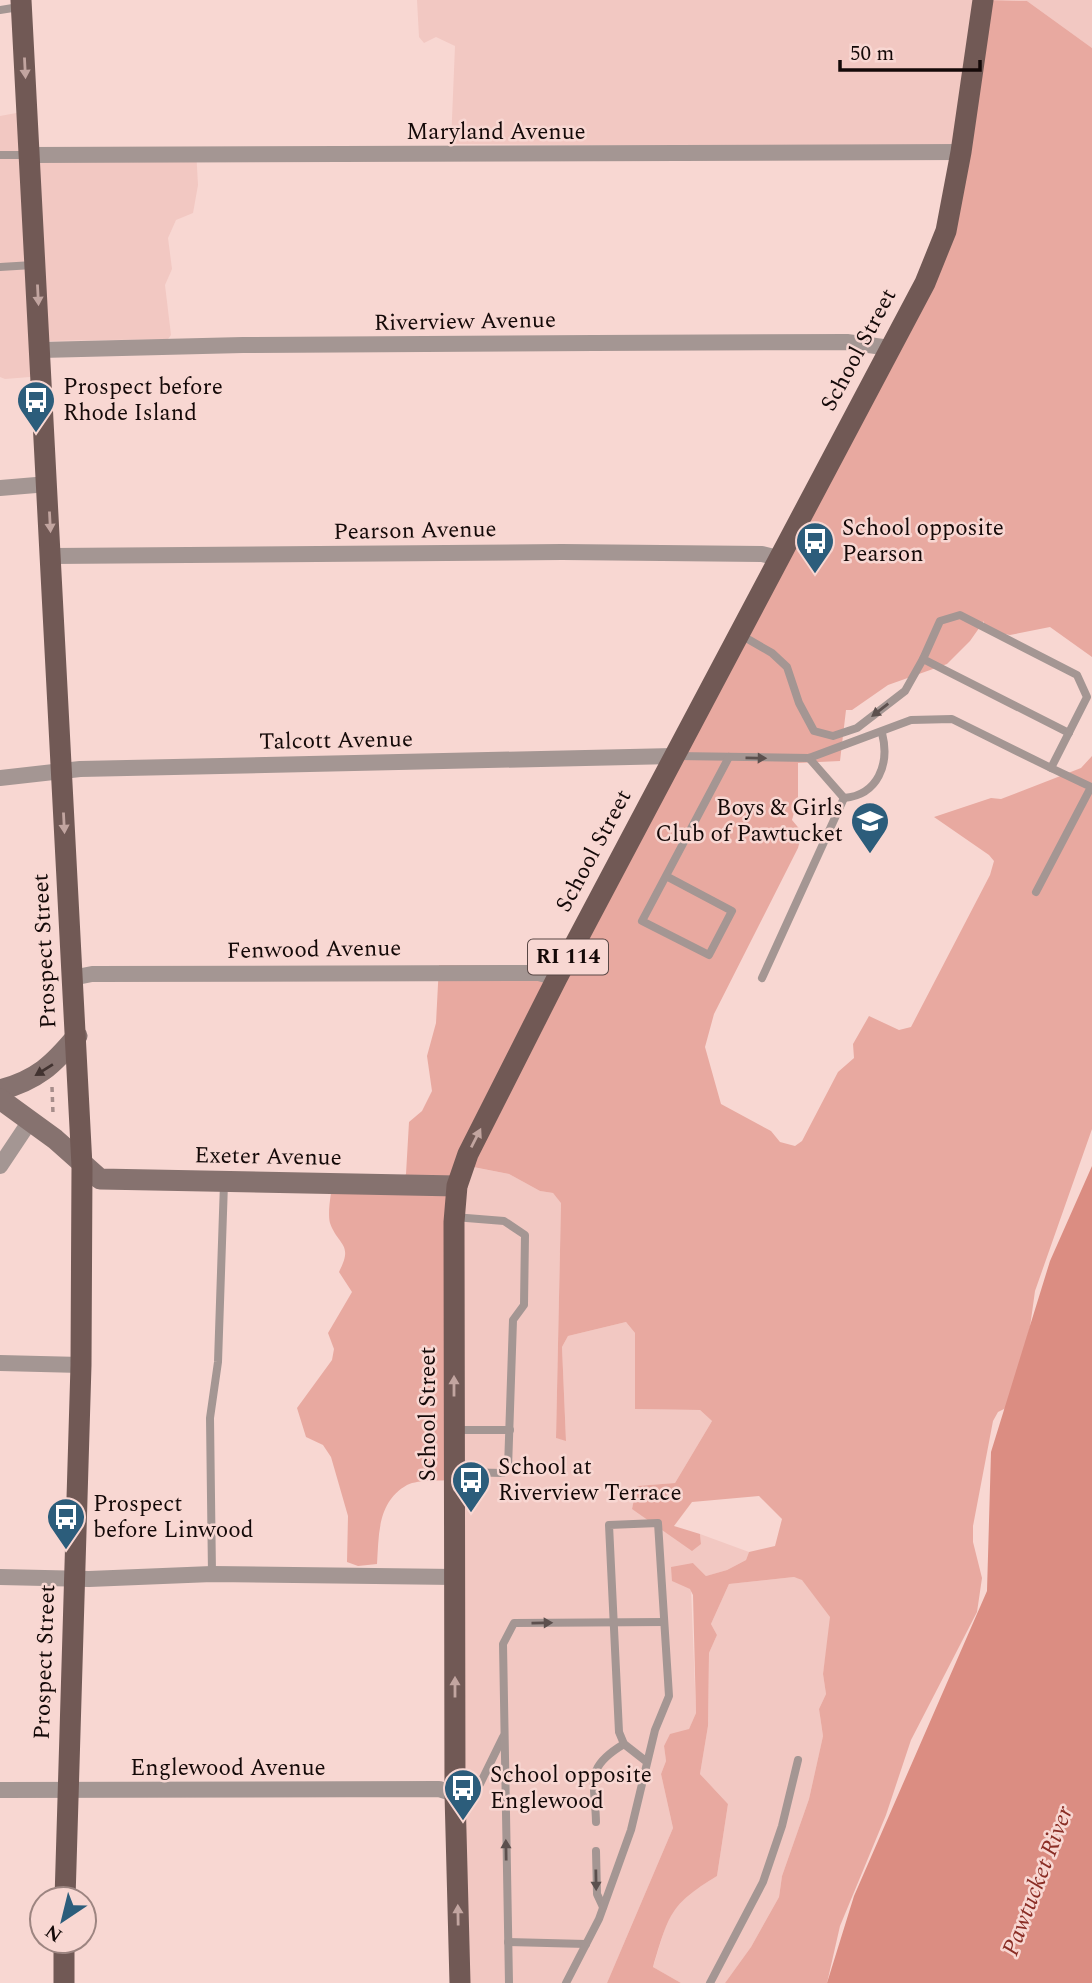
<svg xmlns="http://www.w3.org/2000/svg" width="1092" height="1983" viewBox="0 0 1092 1983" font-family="Spectral,serif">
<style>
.built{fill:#f2c8c2}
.green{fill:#e8a9a0}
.water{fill:#db8d82}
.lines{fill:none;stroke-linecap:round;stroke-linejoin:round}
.path{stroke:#a68d8a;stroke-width:3.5;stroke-dasharray:5 5;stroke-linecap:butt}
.lane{stroke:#a49693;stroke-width:8}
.street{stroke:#a49693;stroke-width:16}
.secondary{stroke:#86726f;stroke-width:21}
.primary{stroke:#715955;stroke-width:21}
.oneway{fill:#c2a5a0}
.oneway2{fill:#5c504e}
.oneway3{fill:#423331}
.labels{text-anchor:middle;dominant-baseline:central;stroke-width:5;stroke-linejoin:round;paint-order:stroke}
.shield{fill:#f8d7d2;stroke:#584745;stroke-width:2}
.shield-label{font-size:21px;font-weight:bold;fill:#140908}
.street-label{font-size:23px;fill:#140908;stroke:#f8d7d2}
.poi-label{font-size:23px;fill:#140908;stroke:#f8d7d2;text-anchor:start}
.water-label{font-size:24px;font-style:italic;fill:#8a2d25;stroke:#f8d7d2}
</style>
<rect width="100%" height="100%" fill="#f8d7d2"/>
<!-- built -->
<g class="built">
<path d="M417,0H985L959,148L455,144L451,143L455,46L436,37L424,43L419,37Z"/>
<path d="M1013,0H1092V48L1027,1Z"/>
<path d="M27,111L34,149H196L198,185L193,213L176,220L168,238L172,269L165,285L171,335L168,339L48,341L42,376L5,379L0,377V116Z"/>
<path d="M467,1166L509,1174L540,1191L553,1193L561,1202L556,1438L566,1440L562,1347L568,1336L626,1322L635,1333V1409L700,1410L712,1421L675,1483L638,1486L632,1509L701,1544L700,1534L749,1552L746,1560L727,1570L706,1576L693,1563L691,1589L696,1713L689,1729L664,1746L666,1761L661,1774L673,1828L607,1983H459L455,1232Z"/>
<path d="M794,1577L802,1579L831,1617L823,1674L826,1694L819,1709L823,1736L809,1799L782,1876L779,1897L751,1947L725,1983H681L653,1967L669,1915L691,1892L717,1876L728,1804L700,1774L708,1726L709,1653L717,1635L711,1624L729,1584Z"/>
</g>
<!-- green -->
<path class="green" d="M985,0L1027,1L1092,48V657L1050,627L1010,635L984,630V621L970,641L947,664L888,685L852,710H846L840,761L798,763V798L792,820L802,832L798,848L714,1014L705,1047L721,1104L771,1131L780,1142L795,1146L802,1141L838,1072L854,1058L853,1044L869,1016L899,1030L911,1027L990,875L994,861L989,855L934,817L991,798L1001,799L1081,768L1092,756V1129L1035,1291L1030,1327L1008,1407L998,1412L993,1421L973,1526V1542L982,1578L977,1612L911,1740L886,1815L840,1926L827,1983H725L751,1947L779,1897L782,1876L809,1799L823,1736L819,1709L826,1694L823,1674L830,1617L802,1580L794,1577L729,1584L711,1624L717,1635L709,1653L708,1726L700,1774L728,1804L717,1876C669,1905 669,1915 653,1967L681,1983H607L673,1828L661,1774L666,1761L664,1746L670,1734L689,1729L696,1713L693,1595L690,1589L672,1581L671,1567L693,1563L706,1576L727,1570L746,1560L749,1552L775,1546L782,1519L759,1496L692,1502L674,1526L700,1534L701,1544L692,1551L632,1509L637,1486L675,1483L712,1421L700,1410L635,1409V1333L626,1322L568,1336L562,1347L566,1441L556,1438L561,1203L553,1193L540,1191L509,1174L468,1166L461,1177L457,1480C444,1481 419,1479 407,1485C377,1502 379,1535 377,1564L358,1566L347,1562L348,1516L331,1457L323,1445L306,1437L297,1408L332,1360L334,1349L328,1333L352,1292L339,1272C354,1243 338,1246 330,1223C327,1211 332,1190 333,1178L404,1177L406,1174L409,1122L422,1111L432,1091L427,1056L436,1023L439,965H558L945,233Z"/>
<!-- water -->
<path class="water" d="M1092,1166V1983H827L854,1896L987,1591L991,1452L1050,1261Z"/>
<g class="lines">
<!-- path -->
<path class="path" d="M52,1087L53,1114"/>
<!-- lane -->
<g class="lane">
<path d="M0,10L19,7"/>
<path d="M0,155H27"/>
<path d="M0,267L33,265"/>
<path d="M923,659L1069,733"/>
<path d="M677,756L809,758L911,720L952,719L1051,768L1087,697L1077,675L960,615L940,621L923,659L905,691L857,728L833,736L814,731L799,703L787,667L772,653L739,634"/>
<path d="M809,758L844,798"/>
<path d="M844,798C878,795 890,764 882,733"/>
<path d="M666,876L732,911L709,955L642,921L729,757"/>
<path d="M1036,892L1091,787L1051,768"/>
<path d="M762,978L844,798"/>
<path d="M454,1217L504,1221L525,1235L524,1305L513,1320L508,1468L503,1473L457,1472"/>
<path d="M457,1430H510"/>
<path d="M212,1574L210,1418L218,1362L224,1183"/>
<path d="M455,1793L480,1784L503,1737"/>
<path d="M596,1822C595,1780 584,1768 624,1744"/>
<path d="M596,1851L597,1894L603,1907"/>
<path d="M508,1942L586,1944"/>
<path d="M509,1983L503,1644L514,1623L664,1622"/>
<path d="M566,1983L599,1919L631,1830L655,1730L669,1696L658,1523L609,1525L619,1732L624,1744L647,1762"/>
<path d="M710,1983L763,1882L782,1826L798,1760"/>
</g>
<!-- street -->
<g class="street">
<path d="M30,155L961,152"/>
<path d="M41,350L243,345L594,343L847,342L890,348"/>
<path d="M0,488L48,484"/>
<path d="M52,556L562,552L762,554L778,558"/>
<path d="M0,778L80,769L674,756"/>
<path d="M72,978L92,974L539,973L557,978"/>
<path d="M0,1166L30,1121"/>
<path d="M0,1363L81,1365"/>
<path d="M0,1577L89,1579L212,1574L455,1577"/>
<path d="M0,1790L439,1789L455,1794"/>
</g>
<!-- secondary -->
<g class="secondary">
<path d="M0,1090C37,1080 53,1065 77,1036"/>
<path d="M0,1099L55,1139L100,1179L457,1186"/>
</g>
<!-- primary -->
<g class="primary">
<path d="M21,0L82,1166L81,1365L65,1899"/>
<path d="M64,1983V1941"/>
<path d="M460,1983L455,1794L454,1222L457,1186L468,1154L557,978L925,283L946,231L961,152L983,0"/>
</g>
</g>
<!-- one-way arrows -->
<defs><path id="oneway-solid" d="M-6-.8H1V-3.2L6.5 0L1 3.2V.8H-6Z" transform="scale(1.75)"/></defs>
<g class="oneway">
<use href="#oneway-solid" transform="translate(25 68) rotate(87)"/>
<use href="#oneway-solid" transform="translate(38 295) rotate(87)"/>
<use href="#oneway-solid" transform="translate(50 522) rotate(87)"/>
<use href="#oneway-solid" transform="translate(64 823) rotate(87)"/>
<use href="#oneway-solid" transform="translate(476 1138) rotate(-63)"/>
<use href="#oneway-solid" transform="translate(454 1386) rotate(-90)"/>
<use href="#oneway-solid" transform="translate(455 1687) rotate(-90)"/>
<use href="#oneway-solid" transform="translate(458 1915) rotate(-91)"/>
</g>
<g class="oneway2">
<use href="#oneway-solid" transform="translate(880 710) rotate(142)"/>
<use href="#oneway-solid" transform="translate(756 758) rotate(1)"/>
<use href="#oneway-solid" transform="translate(542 1623) rotate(-1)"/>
<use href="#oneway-solid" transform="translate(506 1850) rotate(-91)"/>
<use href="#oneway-solid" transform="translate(596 1880) rotate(89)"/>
</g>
<use class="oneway3" href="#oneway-solid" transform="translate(44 1070) rotate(148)"/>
<!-- icons -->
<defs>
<symbol id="bus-pin" viewBox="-11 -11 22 30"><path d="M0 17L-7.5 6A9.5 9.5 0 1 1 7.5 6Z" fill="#2c5d7b" stroke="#f8d7d2"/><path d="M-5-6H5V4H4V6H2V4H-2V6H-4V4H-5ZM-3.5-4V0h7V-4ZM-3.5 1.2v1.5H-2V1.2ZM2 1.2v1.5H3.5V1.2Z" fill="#fff"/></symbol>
<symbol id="school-pin" viewBox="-11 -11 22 30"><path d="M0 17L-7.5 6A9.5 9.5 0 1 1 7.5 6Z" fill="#2c5d7b" stroke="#f8d7d2"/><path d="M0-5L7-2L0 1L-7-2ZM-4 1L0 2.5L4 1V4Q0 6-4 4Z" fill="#fff"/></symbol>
</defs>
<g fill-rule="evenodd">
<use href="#bus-pin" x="14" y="378" width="44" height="60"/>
<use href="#bus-pin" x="793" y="519" width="44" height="60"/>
<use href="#school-pin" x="848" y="799" width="44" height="60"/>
<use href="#bus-pin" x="449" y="1458" width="44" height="60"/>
<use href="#bus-pin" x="44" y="1495" width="44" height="60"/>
<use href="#bus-pin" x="441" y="1766" width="44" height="60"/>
</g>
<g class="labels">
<!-- shield labels -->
<rect class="shield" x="528" y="939.5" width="80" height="35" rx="5"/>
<g class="shield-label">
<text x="568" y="957">RI 114</text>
</g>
<!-- street labels -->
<g class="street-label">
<text x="496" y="132">Maryland Avenue</text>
<text transform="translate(465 322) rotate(-1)">Riverview Avenue</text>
<text transform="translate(859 350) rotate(-62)">School Street</text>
<text transform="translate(415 531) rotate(-1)">Pearson Avenue</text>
<text transform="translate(336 741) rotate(-1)">Talcott Avenue</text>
<text transform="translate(594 851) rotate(-62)">School Street</text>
<text transform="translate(314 950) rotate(-1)">Fenwood Avenue</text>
<text transform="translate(45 951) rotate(-93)">Prospect Street</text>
<text transform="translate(268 1157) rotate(1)">Exeter Avenue</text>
<text transform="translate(428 1414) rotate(-90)">School Street</text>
<text transform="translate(45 1662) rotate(-88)">Prospect Street</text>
<text x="228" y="1768">Englewood Avenue</text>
</g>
<!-- poi labels -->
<g class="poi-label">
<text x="63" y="387">Prospect before<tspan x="63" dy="26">Rhode Island</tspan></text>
<text x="842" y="528">School opposite<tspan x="842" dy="26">Pearson</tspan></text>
<text x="843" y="808" text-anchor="end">Boys &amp; Girls<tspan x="843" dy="26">Club of Pawtucket</tspan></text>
<text x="498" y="1467">School at<tspan x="498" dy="26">Riverview Terrace</tspan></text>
<text x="93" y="1504">Prospect<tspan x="93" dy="26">before Linwood</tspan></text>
<text x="490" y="1775">School opposite<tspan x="490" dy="26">Englewood</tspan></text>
</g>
<!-- water labels -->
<g class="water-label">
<text transform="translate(1038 1881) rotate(-69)">Pawtucket River</text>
</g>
</g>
<!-- north arrow -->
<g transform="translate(63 1920) rotate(215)"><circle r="33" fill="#f8d7d2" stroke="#9d8581" stroke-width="2"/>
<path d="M0-5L12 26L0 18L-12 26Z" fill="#2c5d7b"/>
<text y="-10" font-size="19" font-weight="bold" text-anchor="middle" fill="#140908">N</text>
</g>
<!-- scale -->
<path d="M840 60v10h140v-10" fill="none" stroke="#140908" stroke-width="3.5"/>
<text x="850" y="60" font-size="21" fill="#140908" stroke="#f8d7d2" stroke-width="5" paint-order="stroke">50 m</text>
</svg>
